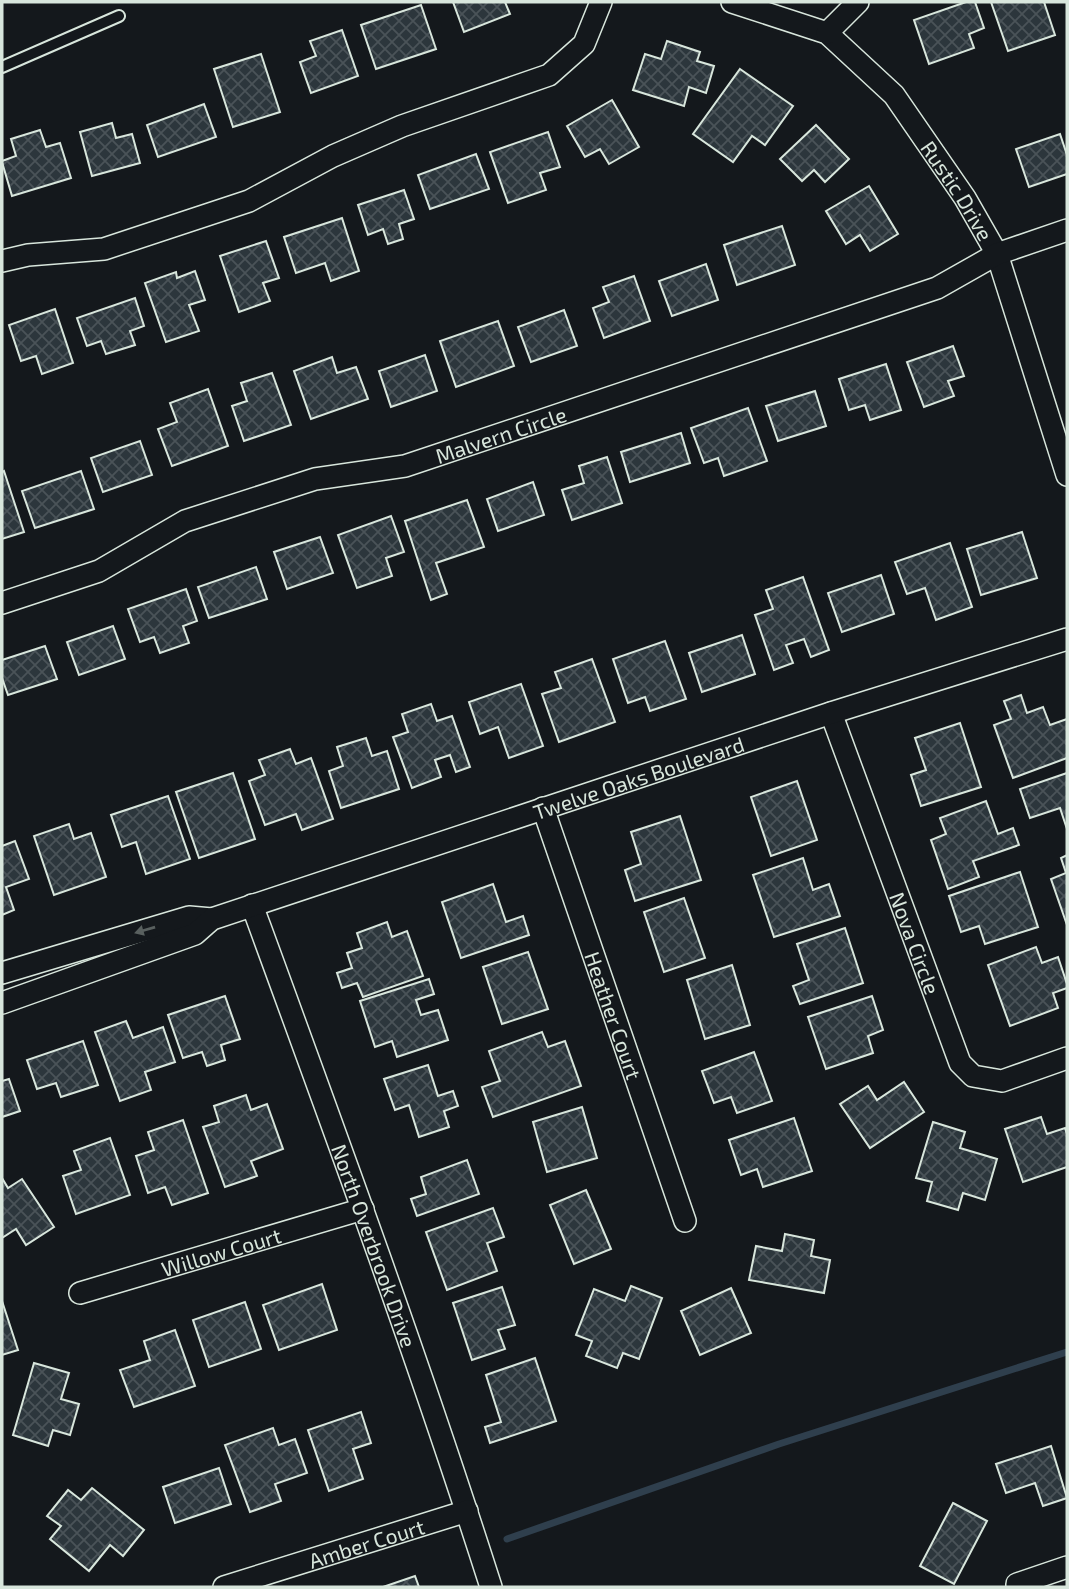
<svg xmlns="http://www.w3.org/2000/svg" width="1069" height="1589" viewBox="0 0 1069 1589" font-family="'Exo 2',sans-serif">
<style>
.lines{fill:none;stroke-linecap:round;stroke-linejoin:round}
.stream{stroke:#2f3f4d;stroke-width:7}
.building{fill:url(#building-cross-hatch);stroke:#d8e6dc;stroke-width:2}
.service-casing{stroke:#d8e6dc;stroke-width:14}
.minor-casing{stroke:#d8e6dc;stroke-width:24}
.service{stroke:#14181c;stroke-width:10}
.minor{stroke:#14181c;stroke-width:21}
.oneway{fill:#59605f}
.labels{text-anchor:middle;dominant-baseline:central;stroke-width:5;stroke-linejoin:round;paint-order:stroke}
.street-label{font-size:21px;fill:#d8e6dc;stroke:#14181c}
</style>
<defs>
<pattern id="building-cross-hatch" width="8" height="8" patternUnits="userSpaceOnUse" patternTransform="scale(1.75)"><rect width="8" height="8" fill="#2c363c"/><path d="M0 0l8 8M0 8l8-8" fill="none" stroke="#4a5358"/></pattern>
</defs>
<rect width="100%" height="100%" fill="#14181c"/>
<g class="lines">
<!-- stream -->
<path class="stream" d="M507,1539L779,1444L1067,1352"/>
</g>
<!-- building -->
<g class="building">
<path d="M453,2H505L510,14L464,32Z"/>
<path d="M966,2H975L984,28L969,34L974,48L929,64L914,20Z"/>
<path d="M991,2H1044L1055,35L1008,51Z"/>
<path d="M421,5L436,49L376,69L361,25Z"/>
<path d="M342,30L358,76L311,93L300,62L316,56L310,41Z"/>
<path d="M667,41L700,52L697,61L714,66L706,93L689,87L684,106L633,90L645,54L661,59Z"/>
<path d="M261,54L280,112L233,127L214,69Z"/>
<path d="M740,69L793,106L765,145L752,136L733,162L693,134Z"/>
<path d="M612,100L639,147L609,164L600,149L585,157L567,126Z"/>
<path d="M204,104L216,137L158,157L147,125Z"/>
<path d="M112,123L116,138L132,134L140,163L92,176L80,132Z"/>
<path d="M816,125L849,159L825,182L814,170L802,181L780,159Z"/>
<path d="M40,130L46,147L60,143L71,178L12,196L2,162V161L16,156L11,139Z"/>
<path d="M548,132L560,167L540,173L546,190L508,203L490,152Z"/>
<path d="M1060,134L1067,155V174L1029,187L1016,149Z"/>
<path d="M476,154L489,189L430,209L418,175Z"/>
<path d="M869,186L898,234L870,251L860,235L846,244L826,211Z"/>
<path d="M404,190L414,219L399,224L403,239L388,244L383,229L368,235L358,205Z"/>
<path d="M342,218L359,271L331,281L325,263L296,273L284,237Z"/>
<path d="M782,226L795,265L737,285L724,245Z"/>
<path d="M266,241L279,278L263,283L270,301L239,312L220,256Z"/>
<path d="M706,264L718,300L672,316L659,281Z"/>
<path d="M195,271L205,300L189,305L199,331L166,342L145,283L176,272L177,278Z"/>
<path d="M634,276L650,321L604,338L593,308L609,302L603,287Z"/>
<path d="M135,298L144,326L130,331L135,345L106,354L101,341L87,346L77,318Z"/>
<path d="M55,309L73,363L42,374L36,356L21,361L9,325Z"/>
<path d="M564,310L577,346L531,362L518,327Z"/>
<path d="M498,321L514,366L456,387L440,341Z"/>
<path d="M953,346L964,376L948,381L954,396L924,407L907,362Z"/>
<path d="M425,355L437,391L391,407L379,371Z"/>
<path d="M332,357L337,373L356,367L368,399L311,419L294,371Z"/>
<path d="M886,364L901,410L870,420L865,405L849,410L839,379Z"/>
<path d="M272,373L291,425L244,441L232,406L247,401L241,383Z"/>
<path d="M208,389L228,446L172,466L158,429L177,422L170,403Z"/>
<path d="M815,391L826,426L778,441L766,406Z"/>
<path d="M748,408L767,461L724,476L718,458L704,463L691,428Z"/>
<path d="M681,433L690,463L630,482L621,452Z"/>
<path d="M140,441L152,475L103,492L91,458Z"/>
<path d="M607,457L622,503L572,520L562,490L584,483L579,466Z"/>
<path d="M4,471L24,532L2,539V472Z"/>
<path d="M81,471L94,509L35,528L22,491Z"/>
<path d="M533,482L544,515L498,531L487,499Z"/>
<path d="M467,500L484,547L436,563L447,594L431,600L405,521Z"/>
<path d="M391,516L404,552L386,558L392,576L357,588L338,535Z"/>
<path d="M1022,532L1037,578L981,595L967,549Z"/>
<path d="M320,537L333,573L287,589L274,552Z"/>
<path d="M950,543L972,607L936,620L925,588L907,594L895,562Z"/>
<path d="M256,567L267,599L209,618L198,587Z"/>
<path d="M881,575L894,614L842,632L828,593Z"/>
<path d="M803,577L829,650L811,657L804,639L786,645L793,663L774,670L755,615L773,609L766,590Z"/>
<path d="M186,589L197,621L183,626L189,643L160,653L154,637L140,642L128,609Z"/>
<path d="M113,626L125,659L79,675L67,642Z"/>
<path d="M742,635L755,674L702,692L689,653Z"/>
<path d="M665,641L686,699L650,711L645,697L628,703L613,659Z"/>
<path d="M45,646L57,679L8,695L2,678V660Z"/>
<path d="M592,659L615,722L559,742L542,694L561,688L555,672Z"/>
<path d="M521,684L543,746L509,758L498,727L480,734L469,702Z"/>
<path d="M1021,695L1027,713L1043,707L1050,725L1067,719V758L1013,778L994,725L1011,719L1004,701Z"/>
<path d="M431,704L437,721L452,716L470,767L456,772L450,755L435,760L441,777L412,788L393,737L408,732L402,714Z"/>
<path d="M960,723L981,787L921,806L911,775L926,770L915,738Z"/>
<path d="M366,738L372,756L387,751L399,789L341,808L329,771L343,766L337,747Z"/>
<path d="M290,749L296,764L311,758L333,819L302,830L296,814L265,825L249,781L265,775L259,760Z"/>
<path d="M233,773L255,839L199,858L176,792Z"/>
<path d="M1067,773V829L1060,808L1030,818L1020,789Z"/>
<path d="M797,781L817,840L771,856L751,797Z"/>
<path d="M168,796L190,859L146,874L136,842L122,847L111,815Z"/>
<path d="M986,801L998,834L1013,828L1019,845L973,861L979,877L948,889L931,840L946,834L940,818Z"/>
<path d="M680,816L701,880L635,901L625,870L641,864L631,832Z"/>
<path d="M69,824L74,839L91,833L106,877L54,895L34,836Z"/>
<path d="M15,841L29,879L6,887L14,910L2,915V846Z"/>
<path d="M1067,855V925L1051,879L1066,873L1061,858Z"/>
<path d="M803,858L813,890L829,884L840,916L774,937L753,875Z"/>
<path d="M1020,872L1038,927L985,944L979,926L961,932L949,896Z"/>
<path d="M493,884L506,922L523,916L529,935L461,958L442,902Z"/>
<path d="M684,898L705,958L664,972L644,912Z"/>
<path d="M387,922L392,937L407,931L423,976L363,997L357,983L342,988L337,973L352,968L347,953L362,948L357,933Z"/>
<path d="M845,928L863,983L800,1004L793,986L809,980L797,944Z"/>
<path d="M1036,947L1042,963L1058,957L1067,984V988L1053,993L1058,1008L1010,1026L988,965Z"/>
<path d="M528,952L548,1009L502,1024L483,967Z"/>
<path d="M732,965L750,1025L705,1039L687,980Z"/>
<path d="M429,979L434,994L416,1000L421,1015L438,1010L448,1040L397,1057L392,1041L375,1047L360,1001Z"/>
<path d="M225,996L240,1039L221,1045L225,1060L207,1066L202,1052L183,1058L168,1015Z"/>
<path d="M872,996L883,1030L868,1036L873,1053L826,1069L808,1017Z"/>
<path d="M126,1021L133,1038L163,1027L175,1062L145,1072L151,1090L120,1101L95,1032Z"/>
<path d="M542,1032L548,1047L565,1041L581,1086L493,1117L482,1087L500,1081L489,1051Z"/>
<path d="M83,1041L98,1085L61,1097L56,1083L37,1089L27,1060Z"/>
<path d="M754,1052L772,1101L737,1113L731,1097L714,1103L702,1071Z"/>
<path d="M428,1065L438,1096L453,1091L458,1106L444,1111L449,1127L419,1137L409,1105L395,1110L384,1079Z"/>
<path d="M9,1079L20,1111L2,1117V1081Z"/>
<path d="M904,1082L924,1112L870,1148L840,1104L868,1086L877,1100Z"/>
<path d="M246,1095L251,1110L267,1104L283,1149L251,1161L257,1176L225,1187L203,1127L219,1122L214,1106Z"/>
<path d="M582,1107L597,1158L547,1172L533,1122Z"/>
<path d="M1041,1117L1047,1134L1065,1128L1067,1134V1167L1023,1182L1005,1129Z"/>
<path d="M794,1118L812,1171L763,1187L757,1169L741,1175L729,1140Z"/>
<path d="M183,1120L208,1193L172,1205L165,1187L148,1193L136,1156L154,1150L148,1132Z"/>
<path d="M933,1122L965,1132L960,1148L997,1159L985,1200L963,1193L958,1210L927,1201L932,1182L916,1178Z"/>
<path d="M110,1138L130,1195L76,1214L63,1176L81,1170L74,1151Z"/>
<path d="M467,1160L479,1194L417,1216L411,1199L426,1194L421,1177Z"/>
<path d="M2,1178L8,1188L22,1179L54,1227L26,1245L16,1229L2,1238Z"/>
<path d="M586,1190L611,1249L574,1264L550,1205Z"/>
<path d="M493,1208L504,1237L487,1243L497,1271L447,1290L426,1232Z"/>
<path d="M785,1234L814,1240L811,1256L830,1260L824,1293L749,1280L756,1246L782,1251Z"/>
<path d="M322,1284L337,1330L279,1350L263,1305Z"/>
<path d="M631,1286L662,1298L639,1359L623,1353L617,1368L586,1356L592,1341L576,1335L594,1289L625,1301Z"/>
<path d="M502,1287L515,1325L498,1330L505,1349L472,1360L453,1303Z"/>
<path d="M731,1288L751,1333L700,1355L681,1311Z"/>
<path d="M2,1301L18,1350L2,1355Z"/>
<path d="M245,1302L261,1349L209,1367L193,1320Z"/>
<path d="M175,1330L195,1386L134,1407L120,1370L150,1360L144,1341Z"/>
<path d="M535,1358L556,1421L490,1443L485,1427L501,1422L486,1375Z"/>
<path d="M34,1363L69,1373L61,1399L79,1404L70,1435L53,1430L48,1446L13,1435Z"/>
<path d="M361,1412L371,1443L353,1449L363,1479L329,1491L308,1430Z"/>
<path d="M273,1428L279,1445L295,1439L307,1473L275,1484L281,1501L250,1512L225,1445Z"/>
<path d="M1051,1446L1067,1498L1043,1506L1035,1483L1006,1493L996,1464Z"/>
<path d="M219,1468L231,1504L175,1523L163,1487Z"/>
<path d="M92,1488L144,1530L123,1556L110,1545L89,1571L50,1539L61,1526L47,1516L68,1490L81,1500Z"/>
<path d="M953,1503L987,1521L954,1584L920,1566Z"/>
<path d="M415,1576L419,1587H383Z"/>
</g>
<g class="lines">
<defs>
<path id="service" d="M2,67L119,16"/>
<g id="minor">
<path id="s1" d="M732,2L827,33L894,95L965,198L997,254L1067,475"/>
<path d="M827,33L858,2"/>
<path d="M2,261L28,255L104,249L249,201L333,156L402,126L549,75L584,44L601,2"/>
<path id="s2" d="M2,603L99,571L185,521L315,479L405,466L937,288L997,254L1067,230"/>
<path id="s3" d="M831,713L960,1063L973,1076L1002,1081L1067,1058"/>
<path id="s4" d="M543,808L685,1221"/>
<path id="s5" d="M252,905C335,1132 418,1358 491,1587"/>
<path d="M2,973L189,917L212,919"/>
<path id="s6" d="M2,1003L195,934L212,919L831,713L1067,639"/>
<path id="s7" d="M80,1293L363,1209"/>
<path id="s8" d="M224,1587L467,1511"/>
<path d="M1017,1587V1584L1067,1567"/>
</g>
</defs>
<!-- service casing -->
<use href="#service" class="service-casing"/>
<!-- minor casing -->
<use href="#minor" class="minor-casing"/>
<!-- service -->
<use href="#service" class="service"/>
<!-- minor -->
<use href="#minor" class="minor"/>
</g>
<!-- one-way arrows -->
<defs><path id="oneway-solid" d="M-6-.8H1V-3.2L6.5 0L1 3.2V.8H-6Z" transform="scale(1.75)"/></defs>
<use class="oneway" href="#oneway-solid" transform="translate(145 930) rotate(164)"/>
<g class="labels">
<!-- street labels -->
<g class="street-label">
<text stroke="none"><textPath href="#s1" startOffset="306">Rustic Drive</textPath></text>
<text stroke="none"><textPath href="#s2" startOffset="530">Malvern Circle</textPath></text>
<text stroke="none"><textPath href="#s6" startOffset="677">Twelve Oaks Boulevard</textPath></text>
<text stroke="none"><textPath href="#s3" startOffset="245">Nova Circle</textPath></text>
<text stroke="none"><textPath href="#s4" startOffset="219">Heather Court</textPath></text>
<text stroke="none"><textPath href="#s5" startOffset="362">North Overbrook Drive</textPath></text>
<text stroke="none"><textPath href="#s7" startOffset="147">Willow Court</textPath></text>
<text stroke="none"><textPath href="#s8" startOffset="149">Amber Court</textPath></text>
</g>
</g>
<!-- border -->
<rect width="1069" height="1589" fill="none" stroke="#d8e6dc" stroke-width="7"/>
</svg>
